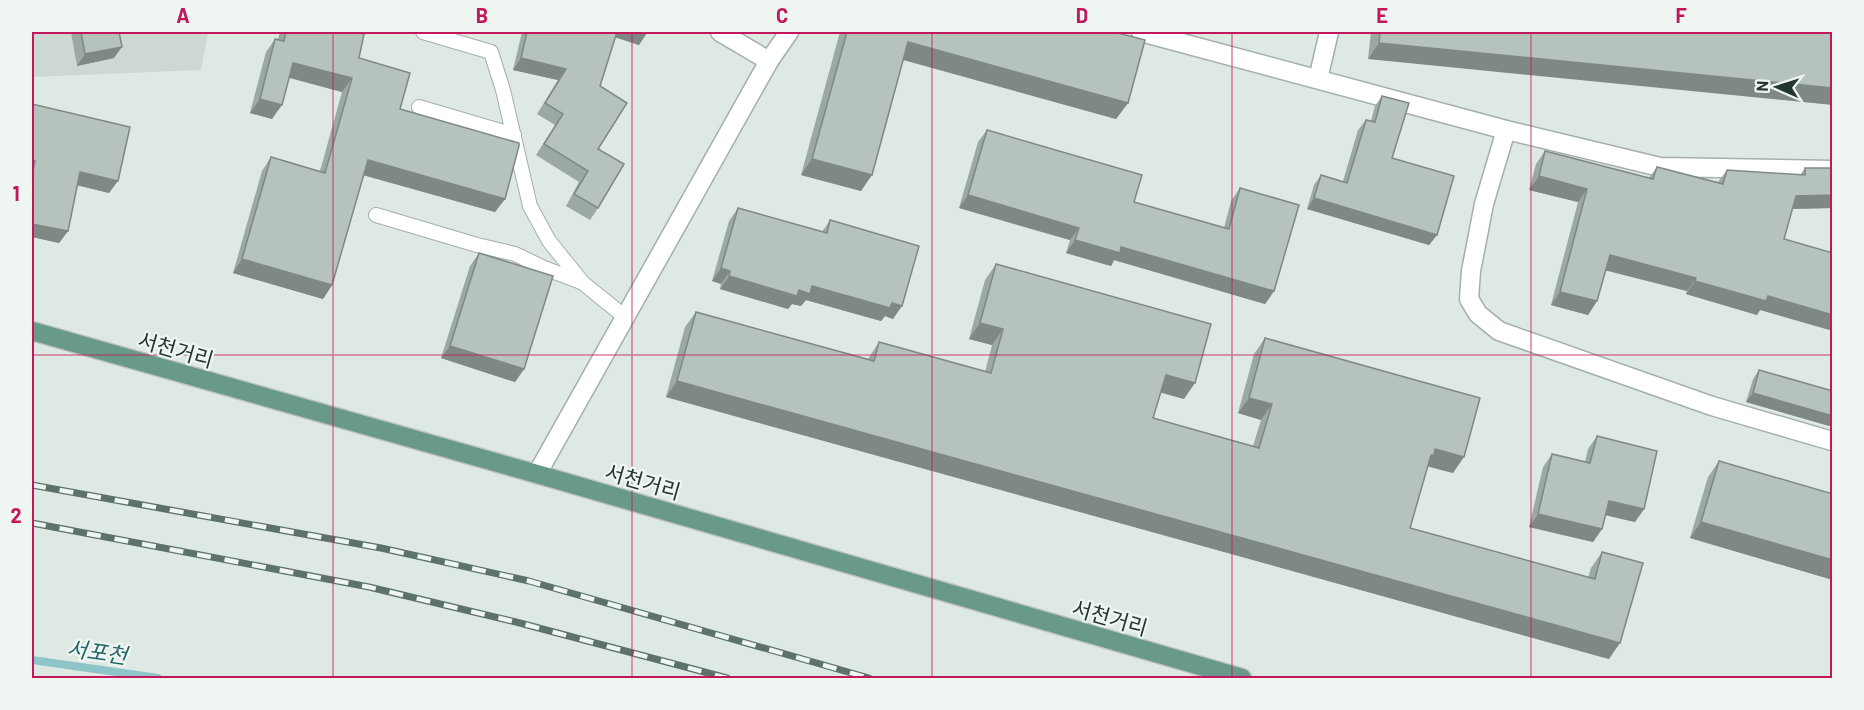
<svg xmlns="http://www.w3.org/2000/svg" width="1864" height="710" viewBox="0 0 1864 710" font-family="Barlow,'Noto Sans KR',sans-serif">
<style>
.built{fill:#ced8d2}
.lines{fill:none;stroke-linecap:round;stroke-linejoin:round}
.stream{stroke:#8dc5c8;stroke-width:8}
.lane-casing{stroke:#a3b0a9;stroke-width:16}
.street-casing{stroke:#a3b0a9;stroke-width:21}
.primary-casing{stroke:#bdc3c1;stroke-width:21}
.lane{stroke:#fff;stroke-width:14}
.street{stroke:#fff;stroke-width:18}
.primary{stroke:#699988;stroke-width:18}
.rail-casing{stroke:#5c726a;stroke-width:7}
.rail{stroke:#eff6f2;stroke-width:4.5;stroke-dasharray:14;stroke-linecap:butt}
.wall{fill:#9ca8a2}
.shaded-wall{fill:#7f8884}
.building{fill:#b5c3bc;stroke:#7f8884;stroke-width:1.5}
.grid{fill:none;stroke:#c2185b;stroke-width:1.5;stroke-opacity:0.55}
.labels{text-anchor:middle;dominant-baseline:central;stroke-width:4.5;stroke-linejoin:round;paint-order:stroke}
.street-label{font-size:21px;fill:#22372f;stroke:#eff6f2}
.water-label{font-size:22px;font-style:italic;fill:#24676b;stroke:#eff6f2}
.neatline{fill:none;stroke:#c2185b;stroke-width:2}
.grid-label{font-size:20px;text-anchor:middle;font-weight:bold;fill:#c2185b}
</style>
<rect width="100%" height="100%" fill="#dfe9e3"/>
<!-- built -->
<path class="built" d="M32,32H208L201,70L32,77Z"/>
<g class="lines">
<!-- stream -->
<path class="stream" d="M32,660L158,678"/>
<defs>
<g id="lane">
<path d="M423,32L491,52L503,90L530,206L549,241L583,283L625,317"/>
<path d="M419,107L514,135"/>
<path d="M376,215L477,245L515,254L544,268L581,282"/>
</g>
<g id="street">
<path d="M720,32L769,61"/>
<path d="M1141,32L1506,130L1660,167L1832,170"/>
<path d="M1318,79L1329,32"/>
<path d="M1506,130L1484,204L1471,271L1469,299L1478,314L1499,331L1712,406L1832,441"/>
<path d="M537,474L769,61L789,32"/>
</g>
<path id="primary" d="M32,331L537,474L1242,678"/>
</defs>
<!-- lane casing -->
<use href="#lane" class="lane-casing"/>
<!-- street casing -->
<use href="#street" class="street-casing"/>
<!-- primary casing -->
<use href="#primary" class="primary-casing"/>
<!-- lane -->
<use href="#lane" class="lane"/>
<!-- street -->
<use href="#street" class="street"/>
<!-- primary -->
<use href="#primary" class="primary"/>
<defs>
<g id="rail">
<path d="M32,485L381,548L529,581L869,678"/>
<path d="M32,523L369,587L516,622L727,678"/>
</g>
</defs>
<!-- rail casing -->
<use href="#rail" class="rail-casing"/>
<!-- rail -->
<use href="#rail" class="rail"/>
</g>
<!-- wall -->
<g class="wall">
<path d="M71,32H119L114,58L77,66Z"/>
<path d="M280,32H352L359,58L400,109L505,199L495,212L364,175L332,285L323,299L233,273L262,171L271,157L320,171L342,92L289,78L272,119L250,113L266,52L275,39H278Z"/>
<path d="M522,32H647L639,45L615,37L600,86L598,208L590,220L566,206L579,182L536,155L555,125L537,114L558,80L513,70Z"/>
<path d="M840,32H1114L1128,103L1116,119L903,60L861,191L801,175Z"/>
<path d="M1371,32H1833L1368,59Z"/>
<path d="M1382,96L1392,158L1437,235L1429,245L1307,209L1314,185L1321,175L1343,181L1358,130L1366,120L1371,121L1375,106Z"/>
<path d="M32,104L109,193L77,185L68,231L59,243L32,237Z"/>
<path d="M987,130L1134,202L1224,228L1231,201L1240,188L1274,291L1265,304L1114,260L1111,266L1066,253L1070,240L959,208L978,142Z"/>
<path d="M1545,151L1649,178L1657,167L1718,182L1727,170L1800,175L1805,168H1833V208L1792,209L1760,310L1757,315L1686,294L1687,291L1606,270L1597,301L1588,315L1551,305L1578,202L1529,190L1536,164Z"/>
<path d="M738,208L822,232L830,220L893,319L885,316L881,321L806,300L801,306L792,304L788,309L720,289L721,284L712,281L729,221Z"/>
<path d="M479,253L524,369L515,382L441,358L470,266Z"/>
<path d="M996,264L1184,399L1161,392L1153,418L1253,446L1261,420L1238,413L1254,354L1265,338L1453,473L1428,466L1410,528L1588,578L1591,568L1602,552L1609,659L666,397L685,327L696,312L868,359L879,342L985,372L992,345L969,339L985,280Z"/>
<path d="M1759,370L1833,391V427L1746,402L1753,379Z"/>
<path d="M1597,436L1644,509L1635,522L1606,515L1602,529L1593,542L1529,527L1543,467L1552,454L1585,462L1588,449Z"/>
<path d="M1719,461L1833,494V580L1690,538L1708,477Z"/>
</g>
<!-- shaded-wall -->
<g class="shaded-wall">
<path d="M32,32H43L32,34Z"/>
<path d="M614,32H641L647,33L639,45L611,36Z"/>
<path d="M908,42L1128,103L1116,119L897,58Z"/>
<path d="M1379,43L1833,88V105L1368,59Z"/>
<path d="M122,47L114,58L77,66L85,54Z"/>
<path d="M521,58L566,69L558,80L513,70Z"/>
<path d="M293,63L352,78L342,92L284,76Z"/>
<path d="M260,99L282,105L272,119L250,113Z"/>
<path d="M812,159L872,175L861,191L801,175Z"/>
<path d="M368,160L505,199L495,212L359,174Z"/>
<path d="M80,172L118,181L109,193L72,184Z"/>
<path d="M1539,176L1587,189L1578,202L1529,190Z"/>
<path d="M968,195L1079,228L1070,240L959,208Z"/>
<path d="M1833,195V208L1787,209L1796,196Z"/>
<path d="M1314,198L1437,235L1429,245L1307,209Z"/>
<path d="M32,224L68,231L59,243L32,237Z"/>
<path d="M1075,240L1121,247L1274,291L1265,304L1114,260L1111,266L1066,253Z"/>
<path d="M1610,255L1696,278L1687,291L1600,269Z"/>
<path d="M242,259L332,285L323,299L233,273Z"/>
<path d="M721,268L730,271L721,284L712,281Z"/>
<path d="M729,276L799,290L812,286L892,303L902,306L893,319L885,316L881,321L806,300L801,306L792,304L788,309L720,289Z"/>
<path d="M1695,281L1768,296L1833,315V331L1760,310L1757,315L1686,294Z"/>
<path d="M1560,292L1597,301L1588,315L1551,305Z"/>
<path d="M980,323L1003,329L992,345L969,339Z"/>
<path d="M450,346L524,369L515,382L441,358Z"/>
<path d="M1166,375L1195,383L1184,399L1155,391Z"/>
<path d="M677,381L1620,643L1609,659L666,397Z"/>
<path d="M1753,393L1833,416V427L1746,402Z"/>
<path d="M1249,398L1272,404L1261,420L1238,413Z"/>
<path d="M1435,449L1464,457L1453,473L1426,466L1423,471Z"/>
<path d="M1609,501L1644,509L1635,522L1600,514Z"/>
<path d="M1538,514L1602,529L1593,542L1529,527Z"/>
<path d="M1701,522L1833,560V580L1690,538Z"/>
</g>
<!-- building -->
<g class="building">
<path d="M81,32H119L122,47L85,54Z"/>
<path d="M286,32H352L364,34L359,58L410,73L400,109L519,143V146L505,199L368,160L332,285L242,259L271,157L325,173L352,78L293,63L282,105L260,99L275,39L284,41Z"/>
<path d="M527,32H617L600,86L627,103L598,149L624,164L598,208L574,194L588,171L544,144L563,114L545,103L566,69L521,58Z"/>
<path d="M847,32H1114L1145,40L1128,103L908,42L872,175L812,159Z"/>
<path d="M1380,32H1833V88L1379,43Z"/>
<path d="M1382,96L1409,103L1392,158L1454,176L1437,235L1314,198L1321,175L1347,183L1366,120L1375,122Z"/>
<path d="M32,104L130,127L118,181L80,172L68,231L32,224V177L35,161H32Z"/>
<path d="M987,130L1142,175L1134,202L1229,229L1240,188L1299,205L1274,291L1121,247L1120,253L1075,240L1079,228L968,195Z"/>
<path d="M1545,151L1653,179L1657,167L1723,184L1727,170L1805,175V168H1833V195L1796,196L1784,239L1833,253V315L1768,296L1766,301L1695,281L1696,278L1610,255L1597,301L1560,292L1587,189L1539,176Z"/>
<path d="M738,208L827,233L830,220L919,246L902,306L892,303L890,308L812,286L810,294L799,290L797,296L729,276L730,271L721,268Z"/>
<path d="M479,253L553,276L524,369L450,346Z"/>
<path d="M996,264L1211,324L1195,383L1166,375L1153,418L1259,448L1272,404L1249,398L1265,338L1480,398L1464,457L1435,449L1434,455H1431L1410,528L1595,579L1602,552L1643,563L1620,643L677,381L696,312L874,361L879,342L991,373L1003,329L980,323Z"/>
<path d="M1759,370L1833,391V416L1753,393Z"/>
<path d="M1597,436L1657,451L1644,509L1609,501L1602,529L1538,514L1552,454L1590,463Z"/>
<path d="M1719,461L1833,494V560L1701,522Z"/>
</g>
<!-- grid -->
<path class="grid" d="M333,32V678M632,32V678M932,32V678M1232,32V678M1531,32V678M32,355H1832"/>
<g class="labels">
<!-- street labels -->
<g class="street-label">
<text transform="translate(176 349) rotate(16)">서천거리</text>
<text transform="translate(643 481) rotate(16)">서천거리</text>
<text transform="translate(1110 617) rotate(16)">서천거리</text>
</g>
<!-- water labels -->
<g class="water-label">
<text transform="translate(97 651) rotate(8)">서포천</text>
</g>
</g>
<!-- border -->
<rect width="1864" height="710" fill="none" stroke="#eff6f2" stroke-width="66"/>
<!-- north arrow -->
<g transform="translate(1777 87) rotate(273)" stroke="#eff6f2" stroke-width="4.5" paint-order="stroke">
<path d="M0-4.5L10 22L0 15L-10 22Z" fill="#22372f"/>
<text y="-9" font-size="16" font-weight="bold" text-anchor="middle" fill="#22372f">N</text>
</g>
<rect x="33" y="33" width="1798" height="644" class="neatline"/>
<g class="grid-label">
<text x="183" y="23">A</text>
<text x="482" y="23">B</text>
<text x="782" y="23">C</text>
<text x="1082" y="23">D</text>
<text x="1382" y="23">E</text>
<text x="1681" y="23">F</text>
<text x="16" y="201">1</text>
<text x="16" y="523">2</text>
</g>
</svg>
